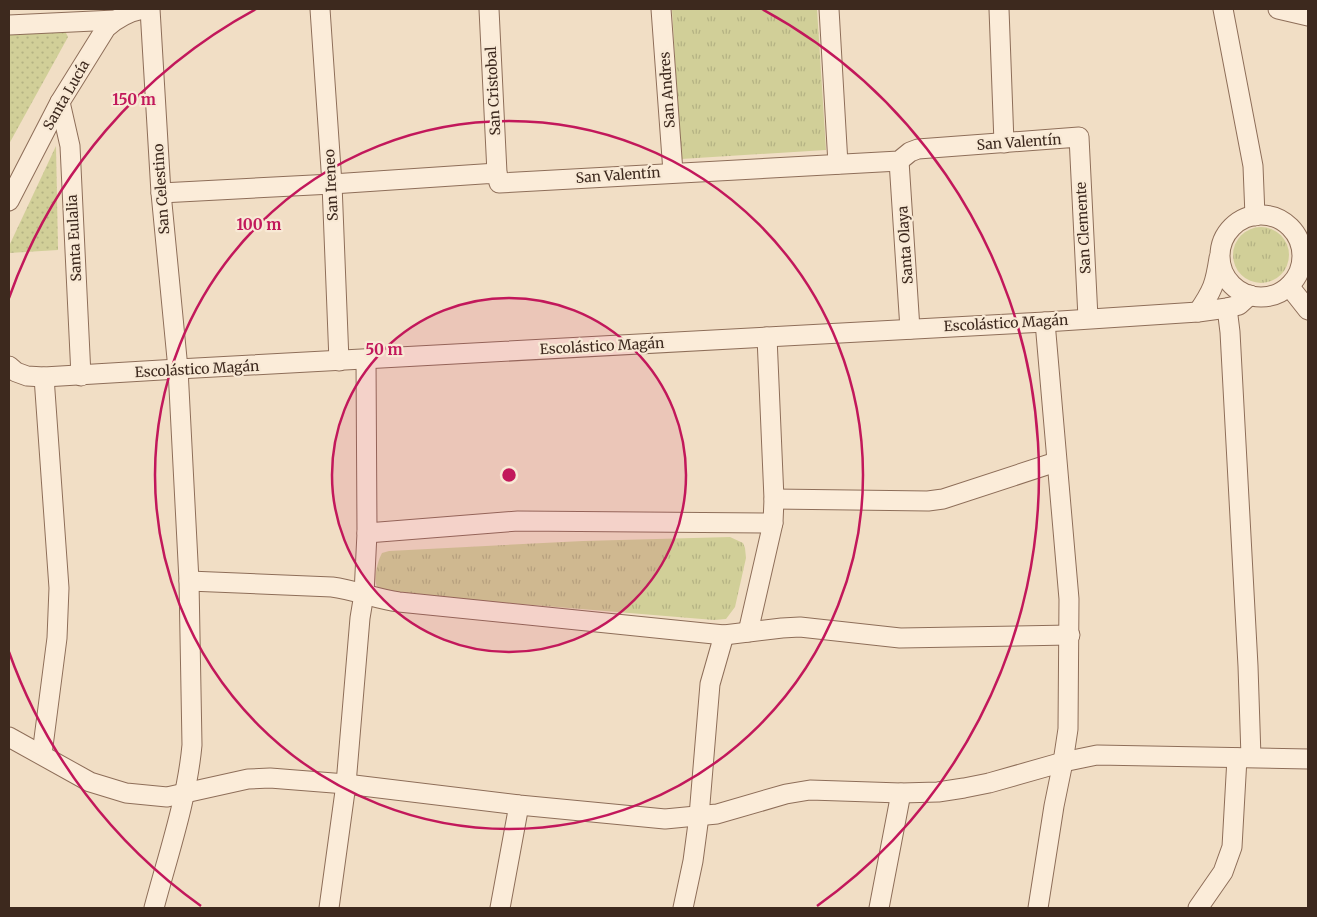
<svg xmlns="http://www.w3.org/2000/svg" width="1317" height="917" viewBox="0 0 1317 917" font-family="Merriweather,serif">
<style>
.grass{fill:url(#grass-dots)}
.park{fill:url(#park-tufts)}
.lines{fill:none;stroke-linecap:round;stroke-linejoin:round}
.street-casing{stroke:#8e6e59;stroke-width:21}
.street{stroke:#fbecd9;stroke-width:19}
.ring{fill:none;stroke:#c2185b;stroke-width:2.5}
.labels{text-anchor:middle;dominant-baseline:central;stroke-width:4.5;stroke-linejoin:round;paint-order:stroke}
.street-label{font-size:14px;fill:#3d291e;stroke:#f8e9d5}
.centre{fill:#c2185b;stroke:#f8e9d5;stroke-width:2.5}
.ring-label{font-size:15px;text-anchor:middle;font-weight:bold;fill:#c2185b;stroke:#f8e9d5;stroke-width:4.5;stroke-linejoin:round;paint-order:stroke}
</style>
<defs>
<pattern id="grass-dots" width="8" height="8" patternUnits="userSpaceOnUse" patternTransform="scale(1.25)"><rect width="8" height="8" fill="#d1cf98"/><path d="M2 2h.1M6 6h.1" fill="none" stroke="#b4b283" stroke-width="1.8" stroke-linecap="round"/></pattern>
<pattern id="park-tufts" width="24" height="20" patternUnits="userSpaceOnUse" patternTransform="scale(1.25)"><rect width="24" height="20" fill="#d1cf98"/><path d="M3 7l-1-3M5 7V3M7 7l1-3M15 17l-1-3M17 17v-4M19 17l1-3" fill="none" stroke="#b4b283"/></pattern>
</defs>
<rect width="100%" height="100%" fill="#f1dec5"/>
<!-- grass -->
<g class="grass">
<path d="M65,31L68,37L9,144V32Z"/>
<path d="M56,146L58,250L9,253V246Z"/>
</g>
<!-- park -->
<g class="park">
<path d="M672,9H817L826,150L681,159Z"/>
<circle cx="1261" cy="255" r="28"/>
<path d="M730,537L743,543L745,548L746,558L735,607L726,619L714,620L385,593C382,591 380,590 378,588C372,581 378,560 382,553L389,551L583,541Z"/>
</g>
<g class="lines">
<defs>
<g id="street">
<path d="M150,9L161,193L178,369L189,581L192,745C187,800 168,855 154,908"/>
<path d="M320,9L332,184L339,361"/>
<path d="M489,9L497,173"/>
<path d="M661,9L673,172"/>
<path d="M829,9L838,164"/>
<path d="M999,9L1004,143"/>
<path d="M1223,9L1253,166L1255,216"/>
<path d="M1278,9L1308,16"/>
<path d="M9,25L115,20"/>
<path d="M60,102L70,146L81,376"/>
<path d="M899,161L910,329"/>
<path d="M161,193L332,184L497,173L499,183L899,161L910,152L918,149L1079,137L1088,318"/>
<path d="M9,201L60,102L106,28C117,18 128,12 143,9"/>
<circle cx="1261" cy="256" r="41"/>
<path d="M1289,286L1308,310"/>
<path d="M1227,308L1230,332L1248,666L1251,757"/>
<path d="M1198,312C1213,290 1215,284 1219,258"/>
<path d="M9,366L16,372L27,376L44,377L178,369L1045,322L1198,312L1227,308L1239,305L1250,295"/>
<path d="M774,499L928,501L943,499L1056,462"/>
<path d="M367,533L518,521L773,523"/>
<path d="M189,581L332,587C355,590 376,599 399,602L724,635L782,628L800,627L900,638L1070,635"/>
<path d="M748,632L773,523L774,499L767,337"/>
<path d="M9,737L90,782L126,793L167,797L248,779L270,778L346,784L519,805L665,819L717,814L786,794L810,790L901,793L938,792L964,788L989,783L1063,762L1097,755L1308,759"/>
<path d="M42,754L57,638L59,588L44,377"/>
<path d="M329,908L346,784L360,618L364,594L367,533L366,359"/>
<path d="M500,908L519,805"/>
<path d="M683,908L693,861L699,816L710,684L724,635"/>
<path d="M879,908L901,793"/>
<path d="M1038,908L1054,806L1063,762L1068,729L1069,599L1045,322"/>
<path d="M1198,908L1223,872L1232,847L1237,758"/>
</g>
</defs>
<!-- street casing -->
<use href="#street" class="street-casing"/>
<!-- street -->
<use href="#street" class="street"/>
</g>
<!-- distance rings -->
<circle cx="509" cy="475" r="177" fill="#c2185b" fill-opacity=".12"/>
<g class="ring">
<circle cx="509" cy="475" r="177"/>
<circle cx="509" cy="475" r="354"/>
<path d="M201 906A530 530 0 0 1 9 652M9 298A530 530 0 0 1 256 9M762 9A530 530 0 0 1 817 906"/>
</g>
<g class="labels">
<!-- street labels -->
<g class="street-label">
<text transform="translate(667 90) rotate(-94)">San Andres</text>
<text transform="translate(493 91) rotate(-93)">San Cristobal</text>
<text transform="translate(66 95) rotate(-60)">Santa Lucía</text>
<text transform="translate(1019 142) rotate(-4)">San Valentín</text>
<text transform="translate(618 175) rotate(-4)">San Valentín</text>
<text transform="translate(331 185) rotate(-93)">San Ireneo</text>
<text transform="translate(161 189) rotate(-94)">San Celestino</text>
<text transform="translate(1083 228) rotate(-93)">San Clemente</text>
<text transform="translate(74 238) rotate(-93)">Santa Eulalia</text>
<text transform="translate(905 245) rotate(-94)">Santa Olaya</text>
<text transform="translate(1006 323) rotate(-3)">Escolástico Magán</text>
<text transform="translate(602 346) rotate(-3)">Escolástico Magán</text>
<text transform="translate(197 369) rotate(-3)">Escolástico Magán</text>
</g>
</g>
<circle cx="509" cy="475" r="8" class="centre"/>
<g class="ring-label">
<text x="134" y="105">150 m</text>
<text x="259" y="230">100 m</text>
<text x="384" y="355">50 m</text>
</g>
<!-- border -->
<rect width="1317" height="917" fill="none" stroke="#3d291e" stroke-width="20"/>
</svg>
